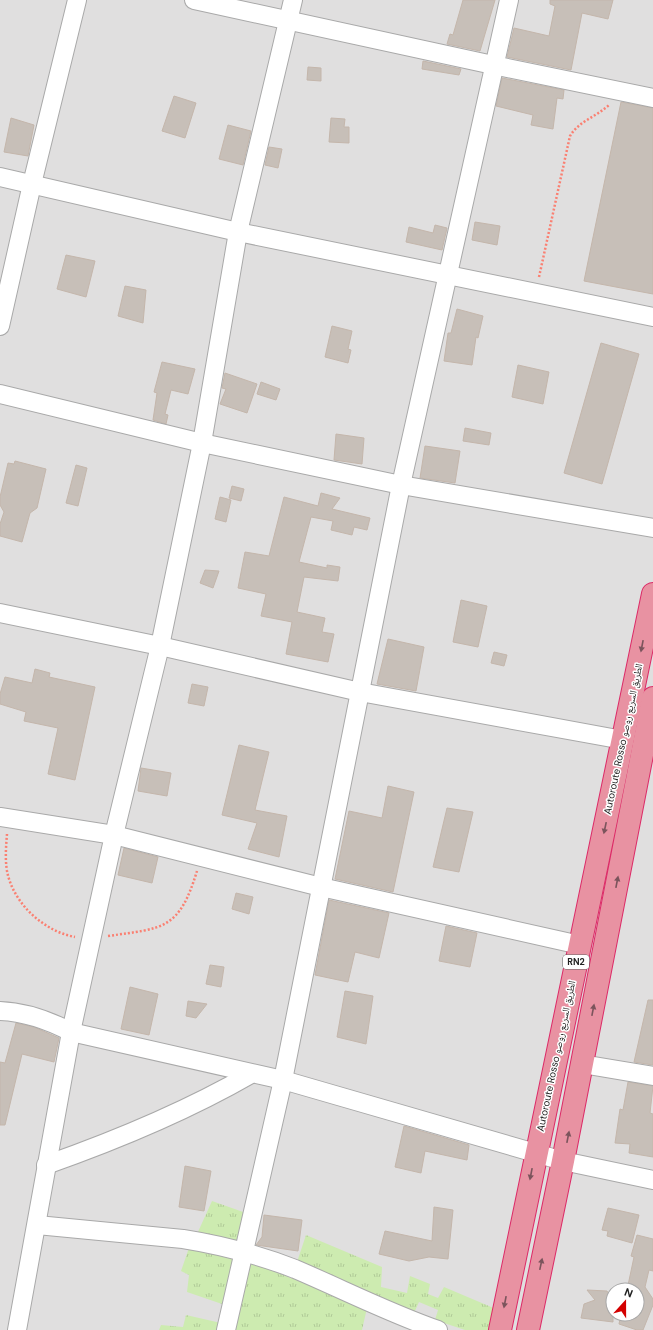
<svg xmlns="http://www.w3.org/2000/svg" width="653" height="1330" viewBox="0 0 653 1330" font-family="'DM Sans','Noto Naskh Arabic',sans-serif">
<style>
.residential{fill:#e0dfdf;fill-rule:evenodd}
.grass{fill:url(#grass-tufts)}
.building{fill:#c7bfb8;stroke:#c4b6ab}
.lines{fill:none;stroke-linecap:round;stroke-linejoin:round}
.minor-casing{stroke:#a9a9a9;stroke-width:20}
.highway-casing{stroke:#dc2a67;stroke-width:24}
.path{stroke:#fa8072;stroke-width:2.5;stroke-dasharray:2 2;stroke-linecap:butt}
.minor{stroke:#fff;stroke-width:18}
.highway{stroke:#e892a2;stroke-width:22}
.oneway{fill:#7b545c}
.labels{text-anchor:middle;dominant-baseline:central;stroke-width:3;stroke-linejoin:round;paint-order:stroke}
.shield{fill:#fff;stroke:#646464;stroke-width:1}
.shield-label{font-size:9px;font-weight:bold;fill:#222}
.street-label{font-size:10px;fill:#222;stroke:#fff}
</style>
<defs>
<pattern id="grass-tufts" width="24" height="20" patternUnits="userSpaceOnUse"><rect width="24" height="20" fill="#cdebb0"/><path d="M3 7l-1-3M5 7V3M7 7l1-3M15 17l-1-3M17 17v-4M19 17l1-3" fill="none" stroke="#b0c997"/></pattern>
</defs>
<rect width="100%" height="100%" fill="#f2efe9"/>
<!-- residential -->
<path class="residential" d="M0,0H653V1330H0ZM613,1290H637V1314H613Z"/>
<!-- grass -->
<g class="grass">
<path d="M212,1201L246,1213L237,1245L197,1234Z"/>
<path d="M306,1235L382,1267L381,1287L407,1293L410,1276L430,1284L428,1294L438,1298L444,1287L496,1309L488,1330H465L435,1320L438,1310L419,1302L414,1313L297,1262Z"/>
<path d="M190,1245L235,1256L222,1304L187,1292L189,1275L181,1271Z"/>
<path d="M248,1261L367,1308L362,1330H234Z"/>
<path d="M186,1315L221,1323L219,1330H159L161,1325L183,1327Z"/>
</g>
<!-- building -->
<g class="building">
<path d="M463,0H495L480,51L447,44L450,34L453,35Z"/>
<path d="M550,0H613L608,19L582,13L571,70L507,57L514,28L549,36L555,6L550,4Z"/>
<path d="M423,61L461,69L459,75L422,69Z"/>
<path d="M308,67L321,68V81L307,80Z"/>
<path d="M502,78L564,90L563,99L557,98L553,129L531,125L533,115L496,106Z"/>
<path d="M174,96L196,103L185,138L162,131Z"/>
<path d="M621,102L653,108V294L584,281Z"/>
<path d="M11,118L34,125L28,156L4,152Z"/>
<path d="M331,118L345,119L344,127H349V143L329,142Z"/>
<path d="M228,125L251,131L243,165L219,159Z"/>
<path d="M269,147L282,149L278,168L265,165Z"/>
<path d="M475,222L500,226L497,245L472,240Z"/>
<path d="M435,225L447,228L442,250L406,242L409,227L433,233Z"/>
<path d="M66,255L95,261L86,297L57,289Z"/>
<path d="M125,286L146,290L143,323L118,316Z"/>
<path d="M457,309L483,316L478,338L476,337L472,365L444,361L448,333H451Z"/>
<path d="M332,326L352,331L348,349L351,350L348,363L325,357Z"/>
<path d="M601,343L639,354L602,484L564,473Z"/>
<path d="M162,362L195,369L188,394L171,390L165,414L168,415L166,424L153,420L157,393L154,392Z"/>
<path d="M518,365L549,372L543,404L512,397Z"/>
<path d="M225,373L257,384L247,413L220,404L226,389L222,388Z"/>
<path d="M261,382L280,389L276,400L257,394Z"/>
<path d="M465,428L491,433L489,445L463,441Z"/>
<path d="M336,434L364,438L362,464L334,460Z"/>
<path d="M425,446L460,451L455,483L420,478Z"/>
<path d="M15,461L46,469L37,508L30,513L22,542L0,536V524L4,512L0,505V497L8,463L14,464Z"/>
<path d="M76,465L87,468L78,506L66,503Z"/>
<path d="M232,486L244,489L241,501L229,498Z"/>
<path d="M321,493L340,498L332,509L370,518L367,530L354,527L352,535L331,530L333,521L311,517L299,562L327,568V565L340,567L338,581L304,577L297,612L325,618L322,632L334,634L328,662L286,654L292,622L261,616L266,594L238,588L245,552L269,556L284,497L318,506Z"/>
<path d="M220,497L231,500L226,522L215,519Z"/>
<path d="M205,570L219,571L213,588L200,583Z"/>
<path d="M461,600L487,606L478,647L453,642Z"/>
<path d="M388,639L424,647L416,691L377,684Z"/>
<path d="M494,652L507,655L504,666L491,663Z"/>
<path d="M35,669L50,673L49,677L95,687L75,780L48,774L58,728L24,721L26,712L0,704V694L5,677L32,683Z"/>
<path d="M192,684L208,687L204,706L188,703Z"/>
<path d="M239,745L269,752L255,810L287,816L279,857L248,849L257,823L222,815Z"/>
<path d="M141,768L171,773L167,796L138,791Z"/>
<path d="M388,786L414,792L393,892L335,879L349,811L382,818Z"/>
<path d="M447,808L473,812L459,872L433,867Z"/>
<path d="M124,848L158,857L152,883L118,875Z"/>
<path d="M236,893L253,897L249,914L232,909Z"/>
<path d="M329,900L389,913L379,958L355,952L348,982L315,975Z"/>
<path d="M446,926L477,933L470,967L439,961Z"/>
<path d="M210,965L224,967L221,987L206,984Z"/>
<path d="M130,987L158,994L149,1035L121,1029Z"/>
<path d="M345,991L373,996L366,1044L337,1037Z"/>
<path d="M648,1000H653V1065L634,1062Z"/>
<path d="M188,1001L207,1004L196,1018L186,1016Z"/>
<path d="M16,1023L34,1027L59,1038L54,1062L22,1054L5,1125H0V1062L5,1063Z"/>
<path d="M628,1082L653,1086L650,1113L653,1114V1157L629,1153L630,1144L615,1143L620,1109L623,1110Z"/>
<path d="M404,1126L469,1145L467,1160L425,1151L421,1173L395,1167Z"/>
<path d="M185,1166L211,1171L204,1211L179,1207Z"/>
<path d="M434,1207L453,1210L448,1259L429,1257L409,1261L379,1254L385,1231L432,1241Z"/>
<path d="M608,1208L639,1215L632,1243L607,1236L608,1231L602,1230Z"/>
<path d="M264,1215L302,1220L298,1251L256,1245L262,1237Z"/>
<path d="M637,1235L653,1239V1271L649,1270L645,1287L653,1299V1305L643,1330H637L619,1324L621,1314H637V1290H627L634,1257L631,1256Z"/>
<path d="M587,1290L607,1291L613,1301V1322L581,1318L584,1304L595,1300Z"/>
</g>
<g class="lines">
<defs>
<g id="minor">
<path d="M194,0L493,65L653,98"/>
<path d="M0,177L238,232L653,317"/>
<path d="M0,326L32,184L77,0"/>
<path d="M0,394L202,443L401,485L653,528"/>
<path d="M0,613L160,646L360,692L623,740"/>
<path d="M0,817L114,835L321,887L580,945"/>
<path d="M0,1011C26,1012 48,1020 71,1032L283,1080L563,1161L653,1180"/>
<path d="M582,1064L653,1076"/>
<path d="M46,1165C117,1140 185,1112 251,1074"/>
<path d="M37,1225L183,1239C221,1245 259,1255 295,1269C342,1289 389,1313 438,1330"/>
<path d="M17,1330L71,1032L114,835L160,646L202,443L238,232L293,0"/>
<path d="M226,1330L283,1080L401,485L509,0"/>
</g>
<g id="highway">
<path d="M500,1330L653,594"/>
<path d="M528,1330L563,1161L653,698"/>
</g>
</defs>
<!-- minor casing -->
<use href="#minor" class="minor-casing"/>
<!-- highway casing -->
<use href="#highway" class="highway-casing"/>
<!-- path -->
<g class="path">
<path d="M539,277L570,136C579,121 596,117 609,105"/>
<path d="M7,834C6,846 5,859 7,871C13,903 43,931 75,937"/>
<path d="M108,936C164,928 179,930 197,871"/>
</g>
<!-- minor -->
<use href="#minor" class="minor"/>
<!-- highway -->
<use href="#highway" class="highway"/>
</g>
<!-- one-way arrows -->
<defs><path id="oneway-solid" d="M-6-.8H1V-3.2L6.5 0L1 3.2V.8H-6Z"/></defs>
<g class="oneway">
<use href="#oneway-solid" transform="translate(642 646) rotate(101)"/>
<use href="#oneway-solid" transform="translate(605 828) rotate(102)"/>
<use href="#oneway-solid" transform="translate(617 882) rotate(-79)"/>
<use href="#oneway-solid" transform="translate(593 1010) rotate(-79)"/>
<use href="#oneway-solid" transform="translate(568 1137) rotate(-79)"/>
<use href="#oneway-solid" transform="translate(531 1174) rotate(101)"/>
<use href="#oneway-solid" transform="translate(541 1264) rotate(-78)"/>
<use href="#oneway-solid" transform="translate(505 1302) rotate(101)"/>
</g>
<g class="labels">
<!-- shield labels -->
<rect class="shield" x="563" y="955" width="26" height="14" rx="3"/>
<g class="shield-label">
<text x="576" y="962">RN2</text>
</g>
<!-- street labels -->
<g class="street-label">
<text transform="translate(623 739) rotate(-78)">Autoroute Rosso الطريق السريع روصو</text>
<text transform="translate(556 1056) rotate(-78)">Autoroute Rosso الطريق السريع روصو</text>
</g>
</g>
<!-- north arrow -->
<g transform="translate(625 1302) rotate(21)"><circle r="19" fill="#ffffff" stroke="#a7a7a7"/>
<path d="M0-3L7 15L0 10L-7 15Z" fill="#d40000"/>
<text y="-6" font-size="11" font-weight="bold" text-anchor="middle" fill="#222222">N</text>
</g>
</svg>
